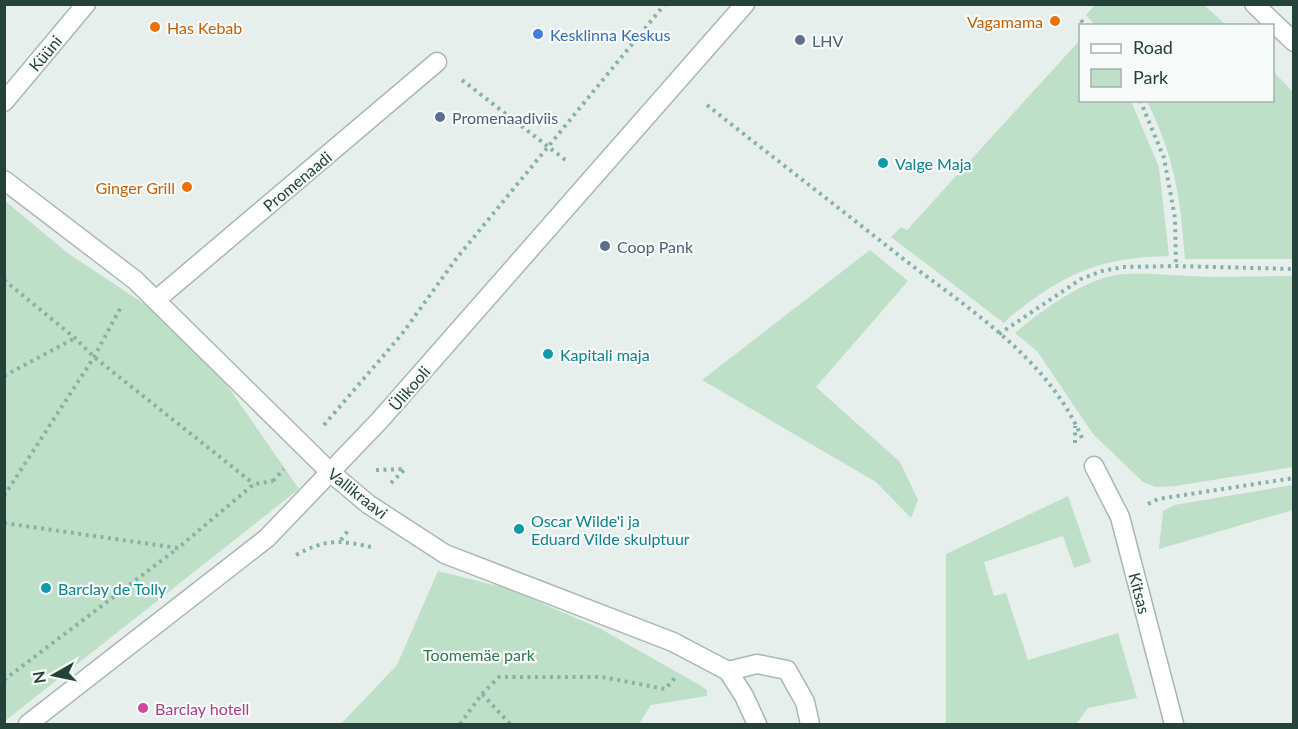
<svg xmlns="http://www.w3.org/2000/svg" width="1298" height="729" viewBox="0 0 1298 729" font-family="Lato,sans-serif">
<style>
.green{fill:#bfe0c8}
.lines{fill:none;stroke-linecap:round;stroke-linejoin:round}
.lane-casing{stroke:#a8b8b2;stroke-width:21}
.street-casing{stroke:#a8b8b2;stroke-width:21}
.path{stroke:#86b3a5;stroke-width:4;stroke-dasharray:3 4.5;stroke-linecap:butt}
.lane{stroke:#fff;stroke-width:18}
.street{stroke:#fff;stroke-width:18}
.food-dot{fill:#e8710a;stroke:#f7fbf9;stroke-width:2}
.shop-dot{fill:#3f7fe0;stroke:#f7fbf9;stroke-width:2}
.service-dot{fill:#5c6f8a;stroke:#f7fbf9;stroke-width:2}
.culture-dot{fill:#0f9aa8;stroke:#f7fbf9;stroke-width:2}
.hotel-dot{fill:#d1479c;stroke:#f7fbf9;stroke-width:2}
.labels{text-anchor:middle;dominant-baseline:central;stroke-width:4.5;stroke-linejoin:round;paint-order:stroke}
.food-label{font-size:16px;fill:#c56008;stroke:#f7fbf9;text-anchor:end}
.shop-label{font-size:16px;fill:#366cbe;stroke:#f7fbf9;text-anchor:start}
.service-label{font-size:16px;fill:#4e5e75;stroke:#f7fbf9;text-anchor:start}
.street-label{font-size:16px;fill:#24423a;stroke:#f7fbf9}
.culture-label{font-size:16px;fill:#0d838f;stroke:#f7fbf9;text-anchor:start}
.park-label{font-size:16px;fill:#2d7a4b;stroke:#f7fbf9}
.hotel-label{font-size:16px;fill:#b23c85;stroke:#f7fbf9;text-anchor:start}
</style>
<rect width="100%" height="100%" fill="#e6efeb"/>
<!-- green -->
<g class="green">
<path d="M1095,5H1204L1226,25H1095L1086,15Z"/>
<path d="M1080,40V100L1131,101L1159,167L1169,256C1109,258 1078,267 1029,302C1021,309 1010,315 1004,323L891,237L901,227L907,230Z"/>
<path d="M1273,71L1293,92V259H1185C1180,195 1175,159 1147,101L1272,100Z"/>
<path d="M5,201L69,254L146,305L218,372L299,489L5,721Z"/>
<path d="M870,250L908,281L816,387L900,462L918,500L911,518L876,482L702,380Z"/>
<path d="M1153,274L1211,277L1293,276V467L1175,486L1156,487L1143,482L1093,434L1037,351L1015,333C1039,312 1080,283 1111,276C1125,273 1139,274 1153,274Z"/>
<path d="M1293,485V510L1159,549L1163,511L1174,505Z"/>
<path d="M1068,496L1091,562L1074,568L1063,536L984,562L994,596L1006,593L1028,660L1118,633L1137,698L1088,708L1076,724H946V554Z"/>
<path d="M438,571L506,588L599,628L698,684L707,690V696L651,705L639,724H341L397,665Z"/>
</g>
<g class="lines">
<defs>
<g id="lane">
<path d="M156,300L437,62"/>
<path d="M728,671L757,664L787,670L805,702L810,724"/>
</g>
<g id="street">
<path d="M1254,4L1294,42"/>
<path d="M4,102L86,4"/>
<path d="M4,180L135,280L330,472L368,504L445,554L673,642L728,671L744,696L757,724"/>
<path d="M1094,466L1120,517L1174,724"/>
<path d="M28,724L267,538L380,420L745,4"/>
</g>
</defs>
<!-- lane casing -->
<use href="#lane" class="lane-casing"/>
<!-- street casing -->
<use href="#street" class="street-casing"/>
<!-- path -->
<g class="path">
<path d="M1081,20L1085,26"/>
<path d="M462,80L568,162"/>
<path d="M1140,100L1164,158L1175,218L1176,266"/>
<path d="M707,105C770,155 834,204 897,254C965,307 1047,356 1082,438"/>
<path d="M4,280L75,338L94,357L254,484"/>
<path d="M999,334L1081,279L1102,271L1123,267L1176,266L1294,269"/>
<path d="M4,376L75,338"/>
<path d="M324,425L402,334L456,259L665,4"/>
<path d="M1075,443V426"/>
<path d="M376,470L405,469"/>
<path d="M273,481L284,469"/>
<path d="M391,483L405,469"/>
<path d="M4,496L94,357L121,307"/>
<path d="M1148,504L1158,499L1294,478"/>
<path d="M4,523L178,548L254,484L273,481"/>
<path d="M341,540L350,528"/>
<path d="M296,555C328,538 340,540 375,548"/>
<path d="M4,680L178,548"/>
<path d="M482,694L499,677H602L665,689L675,678"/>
<path d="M460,724L482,694L510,724"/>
</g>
<!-- lane -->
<use href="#lane" class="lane"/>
<!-- street -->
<use href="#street" class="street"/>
</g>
<!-- markers -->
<g class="food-dot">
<circle cx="1055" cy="21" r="6"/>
<circle cx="155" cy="27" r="6"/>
<circle cx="187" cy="187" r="6"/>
</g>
<circle class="shop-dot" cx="538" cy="34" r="6"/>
<g class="service-dot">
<circle cx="800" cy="40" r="6"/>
<circle cx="440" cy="117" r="6"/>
<circle cx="605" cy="246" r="6"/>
</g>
<g class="culture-dot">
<circle cx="883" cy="163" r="6"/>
<circle cx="548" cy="354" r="6"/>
<circle cx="519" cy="529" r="6"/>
<circle cx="46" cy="588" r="6"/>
</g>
<circle class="hotel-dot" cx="143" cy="708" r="6"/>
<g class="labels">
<!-- food labels -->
<g class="food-label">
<text x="1043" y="21">Vagamama</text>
<text x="167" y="27" text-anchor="start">Has Kebab</text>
<text x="175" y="187">Ginger Grill</text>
</g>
<!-- shop labels -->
<g class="shop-label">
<text x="550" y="34">Kesklinna Keskus</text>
</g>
<!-- service labels -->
<g class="service-label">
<text x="812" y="40">LHV</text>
<text x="452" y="117">Promenaadiviis</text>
<text x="617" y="246">Coop Pank</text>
</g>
<!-- street labels -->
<g class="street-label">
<text transform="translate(45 53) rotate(-50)">Küüni</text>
<text transform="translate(297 181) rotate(-40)">Promenaadi</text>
<text transform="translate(409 388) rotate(-49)">Ülikooli</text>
<text transform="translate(358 493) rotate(38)">Vallikraavi</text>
<text transform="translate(1140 593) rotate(75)">Kitsas</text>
</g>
<!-- culture labels -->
<g class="culture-label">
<text x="895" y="163">Valge Maja</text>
<text x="560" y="354">Kapitali maja</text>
<text x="531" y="520">Oscar Wilde'i ja<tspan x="531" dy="18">Eduard Vilde skulptuur</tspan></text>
<text x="58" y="588">Barclay de Tolly</text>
</g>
<!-- park labels -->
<g class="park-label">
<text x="479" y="654">Toomemäe park</text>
</g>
<!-- hotel labels -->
<g class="hotel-label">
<text x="155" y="708">Barclay hotell</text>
</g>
</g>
<!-- border -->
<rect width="1298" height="729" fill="none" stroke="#24423a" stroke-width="12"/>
<!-- legend -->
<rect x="1079" y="24" width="195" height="78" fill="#f7fbf9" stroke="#a3b1ad" stroke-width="1.5"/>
<rect x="1091" y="44" width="30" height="9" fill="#ffffff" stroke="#a3b1ad" stroke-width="1.5"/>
<text x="1133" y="54" font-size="18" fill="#24423a">Road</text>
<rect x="1091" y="69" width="30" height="18" fill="#bfe0c8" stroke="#a3b1ad" stroke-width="1.5"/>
<text x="1133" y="84" font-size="18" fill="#24423a">Park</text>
<!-- north arrow -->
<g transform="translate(54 675) rotate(261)" stroke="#f7fbf9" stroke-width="4.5" paint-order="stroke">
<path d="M0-4.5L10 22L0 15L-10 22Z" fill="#24423a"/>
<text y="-9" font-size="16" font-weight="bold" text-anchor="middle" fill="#24423a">N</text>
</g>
</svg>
